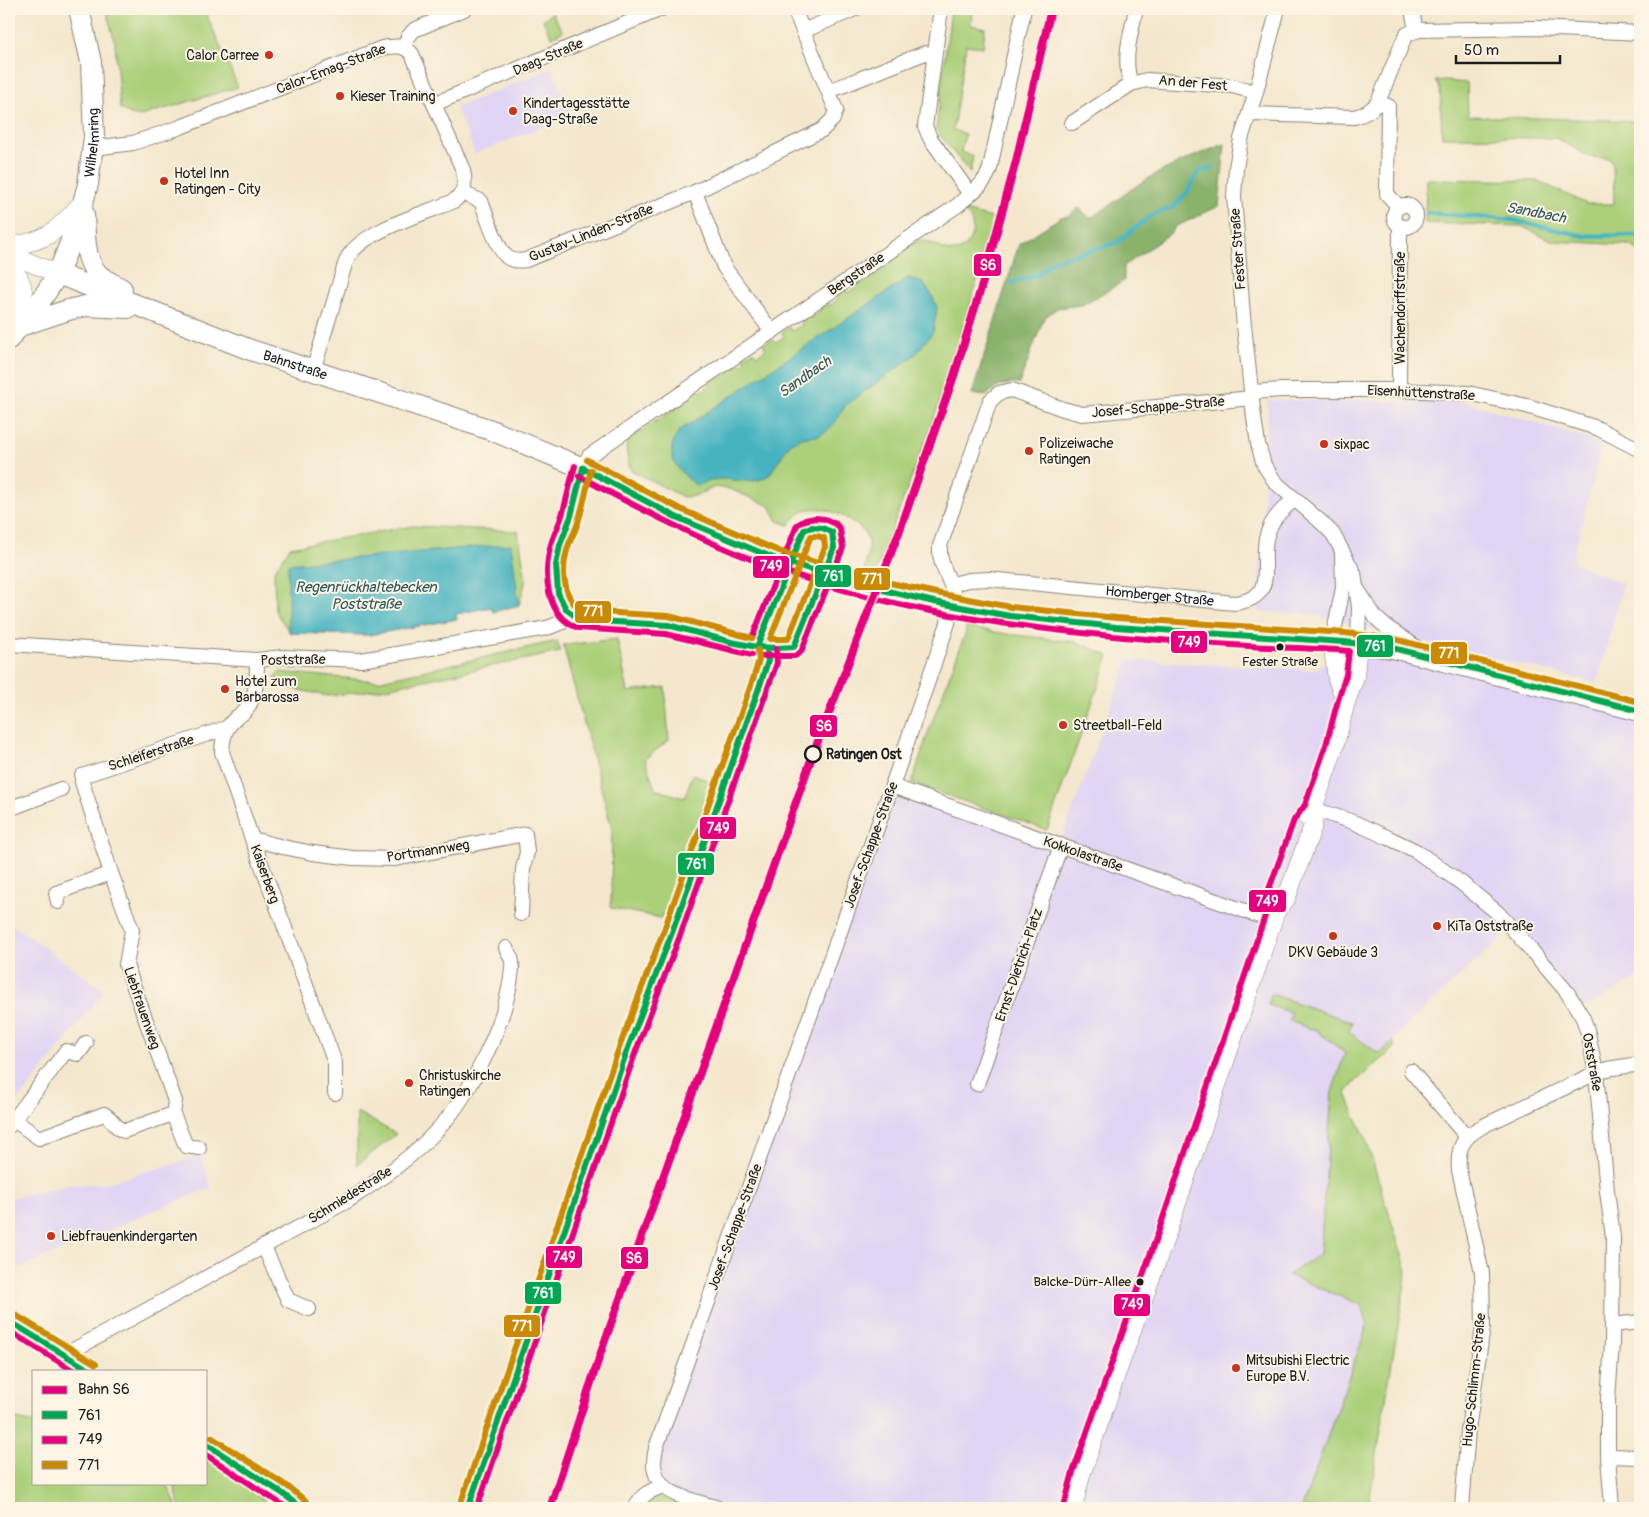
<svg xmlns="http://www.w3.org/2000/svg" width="1649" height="1517" viewBox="0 0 1649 1517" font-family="Pangolin,sans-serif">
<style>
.built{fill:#e1d4f4}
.green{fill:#acd07a;stroke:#64764b}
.forest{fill:#89b26a;stroke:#526743}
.water{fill:#45b3c0;stroke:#30686e}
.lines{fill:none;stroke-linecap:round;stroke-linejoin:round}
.stream{stroke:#45b3c0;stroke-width:4.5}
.minor-casing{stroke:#888274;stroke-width:16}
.tertiary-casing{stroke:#888274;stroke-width:19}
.secondary-casing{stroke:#888274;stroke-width:22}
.minor{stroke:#fff;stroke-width:14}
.tertiary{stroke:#fff;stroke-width:18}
.secondary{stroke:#fff;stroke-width:20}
.secondary-bridge-casing{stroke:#888274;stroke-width:22;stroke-linecap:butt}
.secondary-bridge{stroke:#fff;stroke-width:20}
.bus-1-casing{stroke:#fcf5e5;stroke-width:10}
.bus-2-casing{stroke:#fcf5e5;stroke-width:10}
.bus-3-casing{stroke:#fcf5e5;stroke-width:10}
.bus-1{stroke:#00a651;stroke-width:6}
.bus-2{stroke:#e5007d;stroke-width:6}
.bus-3{stroke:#cb8a06;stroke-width:6}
.rail-1-casing{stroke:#fcf5e5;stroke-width:11}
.rail-1{stroke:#e6007e;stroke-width:8}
.poi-dot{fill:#c8321e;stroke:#fcf5e5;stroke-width:2}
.bus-dot{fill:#1c1c1c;stroke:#fcf5e5;stroke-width:2}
.stop-dot{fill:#fcf5e5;stroke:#1c1c1c;stroke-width:2.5}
.labels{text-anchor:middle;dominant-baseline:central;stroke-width:4;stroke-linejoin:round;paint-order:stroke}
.bus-label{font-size:13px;fill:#1c1c1c;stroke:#fcf5e5}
.poi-label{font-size:14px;fill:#1c1c1c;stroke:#fcf5e5;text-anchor:start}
.street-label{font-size:14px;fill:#1c1c1c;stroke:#fcf5e5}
.stop-label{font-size:14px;font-weight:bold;fill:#1c1c1c;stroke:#fcf5e5;text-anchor:start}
.water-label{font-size:15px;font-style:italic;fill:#2c585e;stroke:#fcf5e5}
.line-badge{stroke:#fcf5e5;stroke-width:2}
.badge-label{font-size:14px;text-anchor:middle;font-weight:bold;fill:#fff}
</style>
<rect width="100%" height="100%" fill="#fcf5e5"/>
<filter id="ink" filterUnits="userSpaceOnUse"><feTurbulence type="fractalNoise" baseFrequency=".02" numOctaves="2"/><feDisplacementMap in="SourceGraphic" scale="10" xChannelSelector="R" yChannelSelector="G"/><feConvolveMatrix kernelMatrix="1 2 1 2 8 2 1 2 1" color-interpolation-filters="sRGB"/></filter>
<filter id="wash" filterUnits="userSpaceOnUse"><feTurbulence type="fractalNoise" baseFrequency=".0096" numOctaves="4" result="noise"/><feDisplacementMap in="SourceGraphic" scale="20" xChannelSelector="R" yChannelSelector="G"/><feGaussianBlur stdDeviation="1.12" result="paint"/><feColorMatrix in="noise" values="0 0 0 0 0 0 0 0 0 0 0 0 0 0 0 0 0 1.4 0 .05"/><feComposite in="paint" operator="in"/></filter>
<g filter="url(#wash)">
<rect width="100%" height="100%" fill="#f4e7cd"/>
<!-- built -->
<g class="built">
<path d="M552,68L571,115L475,154L456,107Z"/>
<path d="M1268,400L1463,401L1602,443L1572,562L1623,584L1597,683L1311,614L1258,612Z"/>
<path d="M1358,643L1640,711V976L1587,1007L1576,1005L1512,928L1408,1024L1393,1041L1379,1054L1349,1031L1352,1022L1272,994L1268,1005L1292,1013L1289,1021L1317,1031L1345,1053L1332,1092L1320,1254L1288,1275L1361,1305L1367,1326L1302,1508H718L663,1486L656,1448L892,786L1060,845L1128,660L1314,670Z"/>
<path d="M9,922L104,991L9,1112Z"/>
<path d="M200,1156L211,1187L9,1272V1200L12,1198L69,1185L104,1184Z"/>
</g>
<!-- green -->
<g class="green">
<path d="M106,9H204L238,87L137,117L120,109L115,43Z"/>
<path d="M951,9H972L971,25L985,28L983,47L966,45L953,130L965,134L961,152L973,156L970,173L936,130Z"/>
<path d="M552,13L563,31L552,37L543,20Z"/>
<path d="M1436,80L1467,83L1468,116L1640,121V251L1629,245L1553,241L1521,226L1425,223L1426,179L1538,181L1587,204H1614L1613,164L1609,158L1590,157L1556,138L1442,137L1440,89Z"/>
<path d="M964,211L996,219L941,399L875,574L864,570C867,559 871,546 866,535C858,521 827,506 811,509C800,511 795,517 789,525L778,521L770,506L730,489L715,487L694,496L683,497L631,470C628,462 624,446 628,439L690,399L687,395L697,389L700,392L711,385L709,381L717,376L720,379L729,372L727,368L735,363L738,366L746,361L744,357L753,351L757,355L766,349L763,344L773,339L776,342L784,337L782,332L789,327L792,331L802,324L800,320L808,315L811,318L820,312L818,308L826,301L829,306L838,299L836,295L844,289L848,293L856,287L855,283L862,278L865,281L875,275L873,271L880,266L882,270L892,263L889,259C898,254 909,243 919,241C934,239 944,256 960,250C970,246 974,233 972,223C971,218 967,214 964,211Z"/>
<path d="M413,526L518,531L526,580L519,605L493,612L491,607L456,614L457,619L369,635L290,633L275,611L274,571L290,547Z"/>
<path d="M966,627L1007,634L1077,642L1109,656L1047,830L912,783L928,733L966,632Z"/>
<path d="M617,639L628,692L665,687L669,740L645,759L655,789L684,798L693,774L716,784L661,918L611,908L612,829L563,645Z"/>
<path d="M557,641L560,652L381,689L328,696L285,687L277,682L275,677L279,672L377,681Z"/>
<path d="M1271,994L1352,1022L1349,1032L1379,1054L1393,1041L1394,1042V1049L1356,1081L1346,1093L1355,1117L1364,1134L1407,1271L1368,1508H1302L1367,1326L1361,1305L1288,1275L1320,1254L1332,1092L1345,1053L1317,1031L1289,1021L1292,1013L1268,1005Z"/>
<path d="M357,1112L396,1134L357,1165Z"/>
<path d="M9,1417L34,1423V1483H166L172,1494L177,1508H9Z"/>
<path d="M206,1459L250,1486L271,1508H180L174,1483H206Z"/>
<path d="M663,1486L718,1508H635Z"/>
</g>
<!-- forest -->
<path class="forest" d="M1225,144L1219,206L1175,227L1172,232L1124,266V281L1082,305L1057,308L1044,318L1019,384C1005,383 996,386 986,396L972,394L1019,244L1061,217L1068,216L1079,208L1090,218C1109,208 1125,192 1144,181C1170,166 1197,154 1225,144Z"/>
<!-- water -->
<g class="water">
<path d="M908,278L922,282L932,295L937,308L933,332L915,355L846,405L834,424L827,431L818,436L801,438L790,444L769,475C753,486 738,479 721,479C712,479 704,483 697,486C684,476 669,463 672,446C673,441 677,435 679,431Z"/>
<path d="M511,544L519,605L493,612L491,607L456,614L457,619L369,635L290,633L288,626V564Z"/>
</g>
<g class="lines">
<!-- stream -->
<g class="stream">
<path d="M1427,213L1513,220L1584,236L1640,235"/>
<path d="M1012,283L1037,275L1053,261L1116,243L1152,215L1174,207L1189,190L1198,172L1213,168"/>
</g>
</g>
</g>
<g filter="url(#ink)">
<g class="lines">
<defs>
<g id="minor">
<path d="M941,9L925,126L930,138L970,194"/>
<path d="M1278,9L1256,92L1241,139L1236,168L1234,196L1243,316L1254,418L1258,444L1264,465L1275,482L1320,521L1333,534L1354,573L1359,607L1358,643"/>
<path d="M1412,9L1416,31"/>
<path d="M803,31L855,9"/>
<path d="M404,47L408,37L414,30L464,9"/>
<path d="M1131,84C1122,59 1131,34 1136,9"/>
<path d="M829,91L925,53L934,55"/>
<path d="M1378,102L1388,106L1387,194L1399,207"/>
<path d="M434,104L661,9"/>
<path d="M1249,114L1354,117C1365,114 1371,111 1378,102L1404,39L1407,34L1419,30L1537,28L1640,33"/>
<path d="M1072,123L1131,84L1147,80L1232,86L1256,92"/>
<path d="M94,148L133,143L178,128L382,48C394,46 404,44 412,54L463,170C466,183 465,192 454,201C425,214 365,229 348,257C346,261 344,267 343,271L313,371"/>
<path d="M695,192L724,267L772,332"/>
<path d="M462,193L481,201C486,214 497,249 507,257C512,261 520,261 526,260L695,192L822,130L833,119L836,110L794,9"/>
<circle cx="1405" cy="216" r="11"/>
<path d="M1399,390L1400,226"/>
<path d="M1251,392L1282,390H1399L1468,393L1527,406L1597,428L1640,450"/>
<path id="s1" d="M952,584L969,580L989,579L1234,603C1282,598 1257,559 1268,532C1273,517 1284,508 1295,499"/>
<path d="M1358,590L1376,618L1385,626L1425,653"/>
<path d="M1332,641L1343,588L1342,554"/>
<path d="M9,644L257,660L282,657L361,660L547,628L563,622L572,615"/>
<path d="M257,660C257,678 257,695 246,710C244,713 240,715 237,717C225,728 223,735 222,752L252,839L335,1063V1093"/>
<path d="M892,786L1273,921"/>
<path d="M9,809L61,789"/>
<path d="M1313,809L1353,822L1389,838L1416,851L1460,882L1498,913L1526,944L1567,992L1583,1018L1588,1033L1596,1073L1607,1191L1613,1237L1612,1343L1608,1400V1456L1612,1508"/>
<path d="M252,839L283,847L313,853L353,858L395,859L525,834L527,852L523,869L521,914"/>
<path d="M58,902L56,893L111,873"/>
<path d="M1411,1071L1467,1137"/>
<path d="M977,1084L1061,845"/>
<path d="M14,1120L39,1138L104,1114C113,1119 115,1128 124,1131L173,1114"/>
<path d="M9,1126L66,1051L78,1054L86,1043"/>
<path d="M199,1148L186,1146L173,1114L175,1101L126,965L132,930L111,873L82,782V776L226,728"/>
<path d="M264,1247L288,1300L309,1309"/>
<path d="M9,1321L91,1371"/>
<path d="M1612,1325L1640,1322"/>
<path d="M66,1354L349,1200C381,1179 414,1156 440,1127C472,1092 505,1023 511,977C511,973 513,966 512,962C512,958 508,952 506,948"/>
<path d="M206,1444L282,1493L301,1508"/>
<path d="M1608,1456L1640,1457"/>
<path d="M468,1508L628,1048L673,930L768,661L767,649L741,645L704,633L661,624L579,620L565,609L559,596L555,574L559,548L569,523L583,468L589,456L958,205C970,193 985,186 990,168L1024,9"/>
<path d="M635,1508C641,1495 649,1491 663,1486"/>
<path d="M718,1508C694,1500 655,1496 654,1464C654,1458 655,1453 656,1448L892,786L948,623L953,590L942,564L940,554V546L990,401L999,393L1012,390L1063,409L1082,414L1252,398"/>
<path d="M1462,1508L1468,1430L1483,1327L1482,1273L1459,1170C1457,1147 1463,1137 1483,1126L1596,1073L1607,1069L1640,1064"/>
</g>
<g id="tertiary">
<path d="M9,246C50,241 56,231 83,202"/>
<path d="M9,254L58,274"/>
<path d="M9,264C28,284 25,301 20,326"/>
<path d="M1332,641L1337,679L1346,702"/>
<path d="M1307,817L1313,809L1334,748L1346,702L1355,677L1358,643"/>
<path d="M1073,1508L1081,1475L1116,1375L1168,1230L1276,911L1286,899L1313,826V809"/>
</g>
<g id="secondary">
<path d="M84,214C85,233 84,261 98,274C105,281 114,284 122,289"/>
<path id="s2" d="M58,274L248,349L491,430L583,468L630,494L676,517L740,544"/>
<path d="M20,326L68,310L85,306L128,308"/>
<path id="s3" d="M9,339L41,300L58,274L77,225L88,184L94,137L91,62L79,9"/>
<path d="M1194,633L1344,642L1393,648L1640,711"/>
</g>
</defs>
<!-- minor casing -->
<use href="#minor" class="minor-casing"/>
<!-- tertiary casing -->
<use href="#tertiary" class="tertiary-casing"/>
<!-- secondary casing -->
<use href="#secondary" class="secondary-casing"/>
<!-- minor -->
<use href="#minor" class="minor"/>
<!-- tertiary -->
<use href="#tertiary" class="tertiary"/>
<!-- secondary -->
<use href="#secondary" class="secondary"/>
<defs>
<path id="secondary-bridge" d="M740,544C824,578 922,605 1012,616C1073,624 1133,628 1194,633"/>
</defs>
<!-- secondary-bridge casing -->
<use href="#secondary-bridge" class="secondary-bridge-casing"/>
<!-- secondary-bridge -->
<use href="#secondary-bridge" class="secondary-bridge"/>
<defs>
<g id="bus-1">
<path d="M583,468L676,517L776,559L866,586L934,602L1010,616L1116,627L1344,642L1393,648L1640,711"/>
<path d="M583,468L571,516L560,545L556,565L558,593L566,609L580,620L668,625L731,642L757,647"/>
<path d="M812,527L822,528L832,532L834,548L794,647L777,648L757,647L804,530Z"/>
<path d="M9,1321L91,1371"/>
<path d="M206,1444L282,1493L301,1508"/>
<path d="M468,1508L628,1048L673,930L761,682L768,661L767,649"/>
</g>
<g id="bus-2">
<path d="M575,466C570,482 567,499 562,515C559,525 554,534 551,544C543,573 545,616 578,628L666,634L752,655"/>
<path d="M579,476C634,506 690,535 748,558C823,587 902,608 981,620C1069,634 1159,641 1248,646C1282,648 1315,648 1349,651L1346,675L1338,700L1326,745L1305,805L1294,820L1268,892L1267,910L1160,1227L1073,1472L1064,1506"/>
<path d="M752,638L797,525L805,520L815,518L825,519L836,524L840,529L843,548L801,652L795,656H760"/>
<path d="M9,1331L74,1371"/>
<path d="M206,1455L287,1508"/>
<path d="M477,1508L636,1051L681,933L769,685L777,663L776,648"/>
</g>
<g id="bus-3">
<path d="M587,460L680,509L779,551L868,578L936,593L1011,607L1117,618L1345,633L1394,639L1640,702"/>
<path d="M591,470C587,486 584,503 579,519C577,528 572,536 569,544C561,567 561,596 582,611L669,616L752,638"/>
<path d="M811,536H817L824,538L825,547L788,639H770Z"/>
<path d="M14,1314L96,1364"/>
<path d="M211,1437L287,1486L306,1501"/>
<path d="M460,1505L620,1045L665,927L753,679L759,660L758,650"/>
</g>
</defs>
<!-- bus-1 casing -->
<use href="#bus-1" class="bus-1-casing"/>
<!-- bus-2 casing -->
<use href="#bus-2" class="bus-2-casing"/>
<!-- bus-3 casing -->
<use href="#bus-3" class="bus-3-casing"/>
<!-- bus-1 -->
<use href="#bus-1" class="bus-1"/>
<!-- bus-2 -->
<use href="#bus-2" class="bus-2"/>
<!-- bus-3 -->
<use href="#bus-3" class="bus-3"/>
<defs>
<path id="rail-1" d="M550,1508L601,1352L813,754L900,530L954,376L985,275L1016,161L1051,9"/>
</defs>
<!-- rail-1 casing -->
<use href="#rail-1" class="rail-1-casing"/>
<!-- rail-1 -->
<use href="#rail-1" class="rail-1"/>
</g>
</g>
<!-- markers -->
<g class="poi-dot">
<circle cx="269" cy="55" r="5"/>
<circle cx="340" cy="96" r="5"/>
<circle cx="513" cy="111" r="5"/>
<circle cx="164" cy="181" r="5"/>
<circle cx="1324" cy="444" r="5"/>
<circle cx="1029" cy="451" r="5"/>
<circle cx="225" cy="689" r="5"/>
<circle cx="1063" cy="725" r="5"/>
<circle cx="1437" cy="926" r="5"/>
<circle cx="1333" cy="936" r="5"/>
<circle cx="409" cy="1083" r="5"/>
<circle cx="51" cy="1236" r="5"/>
<circle cx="1236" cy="1368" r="5"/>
</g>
<g class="bus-dot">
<circle cx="1280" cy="647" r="4.5"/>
<circle cx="1140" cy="1282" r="4.5"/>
</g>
<circle class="stop-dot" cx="813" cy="754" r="8"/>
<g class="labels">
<!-- bus labels -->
<g class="bus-label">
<text x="1280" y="662">Fester Straße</text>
<text x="1131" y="1282" text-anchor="end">Balcke-Dürr-Allee</text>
</g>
<!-- poi labels -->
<g class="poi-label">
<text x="259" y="55" text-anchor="end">Calor Carree</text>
<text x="350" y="96">Kieser Training</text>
<text x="523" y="103">Kindertagesstätte<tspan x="523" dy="16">Daag-Straße</tspan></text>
<text x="174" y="173">Hotel Inn<tspan x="174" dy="16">Ratingen - City</tspan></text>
<text x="1039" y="443">Polizeiwache<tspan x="1039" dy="16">Ratingen</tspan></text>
<text x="1334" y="444">sixpac</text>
<text x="235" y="681">Hotel zum<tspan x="235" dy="16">Barbarossa</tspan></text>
<text x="1073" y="725">Streetball-Feld</text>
<text x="1447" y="926">KiTa Oststraße</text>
<text x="1333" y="952" text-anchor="middle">DKV Gebäude 3</text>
<text x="419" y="1075">Christuskirche<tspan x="419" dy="16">Ratingen</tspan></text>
<text x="61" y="1236">Liebfrauenkindergarten</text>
<text x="1246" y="1360">Mitsubishi Electric<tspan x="1246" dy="16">Europe B.V.</tspan></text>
</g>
<!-- street labels -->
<g class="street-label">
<text transform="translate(548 57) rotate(-23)">Daag-Straße</text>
<text transform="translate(331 69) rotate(-21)">Calor-Emag-Straße</text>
<text transform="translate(1193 83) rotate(5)">An der Fest</text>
<text stroke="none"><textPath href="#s3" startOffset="218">Wilhelmring</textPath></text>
<text transform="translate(591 233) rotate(-22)">Gustav-Linden-Straße</text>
<text transform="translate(1238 249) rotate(-94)">Fester Straße</text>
<text transform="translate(856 274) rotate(-34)">Bergstraße</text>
<text transform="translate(1400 308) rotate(-90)">Wachendorffstraße</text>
<text stroke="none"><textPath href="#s2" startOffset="254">Bahnstraße</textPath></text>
<text transform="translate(1421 393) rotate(3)">Eisenhüttenstraße</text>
<text transform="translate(1158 407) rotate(-5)">Josef-Schappe-Straße</text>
<text stroke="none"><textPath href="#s1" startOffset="209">Homberger Straße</textPath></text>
<text transform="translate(293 660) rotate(-1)">Poststraße</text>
<text transform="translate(151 753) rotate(-18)">Schleiferstraße</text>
<text transform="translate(871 845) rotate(-70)">Josef-Schappe-Straße</text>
<text transform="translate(428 851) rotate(-9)">Portmannweg</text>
<text transform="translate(1083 854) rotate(19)">Kokkolastraße</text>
<text transform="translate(265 874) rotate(70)">Kaiserberg</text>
<text transform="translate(1019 965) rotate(-71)">Ernst-Dietrich-Platz</text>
<text transform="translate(142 1008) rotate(71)">Liebfrauenweg</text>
<text transform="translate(1592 1062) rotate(80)">Oststraße</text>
<text transform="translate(350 1195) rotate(-32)">Schmiedestraße</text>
<text transform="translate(735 1227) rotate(-70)">Josef-Schappe-Straße</text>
<text transform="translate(1474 1380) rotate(-84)">Hugo-Schlimm-Straße</text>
</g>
<!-- stop labels -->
<g class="stop-label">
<text x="826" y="754">Ratingen Ost</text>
</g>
<!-- water labels -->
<g class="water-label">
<text transform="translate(1536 213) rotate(11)">Sandbach</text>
<text transform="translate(805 377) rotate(-35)">Sandbach</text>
<text x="366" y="587">Regenrückhaltebecken<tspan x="366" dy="17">Poststraße</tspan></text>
</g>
</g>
<g class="line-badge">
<rect x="973" y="253" width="29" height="24" rx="5" fill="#e6007e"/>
<rect x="752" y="555" width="38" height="24" rx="5" fill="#e5007d"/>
<rect x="814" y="564" width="38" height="24" rx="5" fill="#00a651"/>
<rect x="853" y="567" width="38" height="24" rx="5" fill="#cb8a06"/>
<rect x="574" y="600" width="38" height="24" rx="5" fill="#cb8a06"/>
<rect x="1170" y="630" width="38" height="24" rx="5" fill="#e5007d"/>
<rect x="1356" y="634" width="38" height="24" rx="5" fill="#00a651"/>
<rect x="1430" y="641" width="38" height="24" rx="5" fill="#cb8a06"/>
<rect x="809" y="714" width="29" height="24" rx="5" fill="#e6007e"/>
<rect x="699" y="816" width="38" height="24" rx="5" fill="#e5007d"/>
<rect x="677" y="852" width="38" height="24" rx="5" fill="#00a651"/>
<rect x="1248" y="889" width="39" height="24" rx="5" fill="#e5007d"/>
<rect x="545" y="1245" width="38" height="24" rx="5" fill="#e5007d"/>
<rect x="620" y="1246" width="29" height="24" rx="5" fill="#e6007e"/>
<rect x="524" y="1281" width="38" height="24" rx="5" fill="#00a651"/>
<rect x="1113" y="1293" width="38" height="24" rx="5" fill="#e5007d"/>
<rect x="503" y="1314" width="38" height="24" rx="5" fill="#cb8a06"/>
</g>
<g class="badge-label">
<text x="988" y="270">S6</text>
<text x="771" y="571">749</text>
<text x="833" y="581">761</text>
<text x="872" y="584">771</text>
<text x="593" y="616">771</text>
<text x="1189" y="647">749</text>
<text x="1375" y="651">761</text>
<text x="1449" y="658">771</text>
<text x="824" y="731">S6</text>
<text x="718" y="833">749</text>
<text x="696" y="869">761</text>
<text x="1267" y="906">749</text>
<text x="564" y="1262">749</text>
<text x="634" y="1263">S6</text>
<text x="543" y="1298">761</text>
<text x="1132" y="1309">749</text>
<text x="522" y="1331">771</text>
</g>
<!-- margin -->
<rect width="1649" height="1517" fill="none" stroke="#fcf5e5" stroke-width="30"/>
<!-- legend -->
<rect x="32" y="1370" width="175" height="115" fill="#fcf5e5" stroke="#a29e95"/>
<rect x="42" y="1386" width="25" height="8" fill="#e6007e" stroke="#a29e95"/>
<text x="78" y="1394" font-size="15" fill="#1c1c1c">Bahn S6</text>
<rect x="42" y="1411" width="25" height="8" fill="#00a651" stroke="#a29e95"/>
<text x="78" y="1420" font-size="15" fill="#1c1c1c">761</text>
<rect x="42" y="1436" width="25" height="8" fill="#e5007d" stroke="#a29e95"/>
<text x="78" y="1444" font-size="15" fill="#1c1c1c">749</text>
<rect x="42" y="1461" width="25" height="8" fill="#cb8a06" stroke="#a29e95"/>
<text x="78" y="1470" font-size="15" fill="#1c1c1c">771</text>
<!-- scale -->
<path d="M1456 55v8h104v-8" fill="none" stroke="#1c1c1c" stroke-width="2.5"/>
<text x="1464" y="55" font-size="15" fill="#1c1c1c" stroke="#fcf5e5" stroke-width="4" paint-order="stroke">50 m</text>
</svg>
